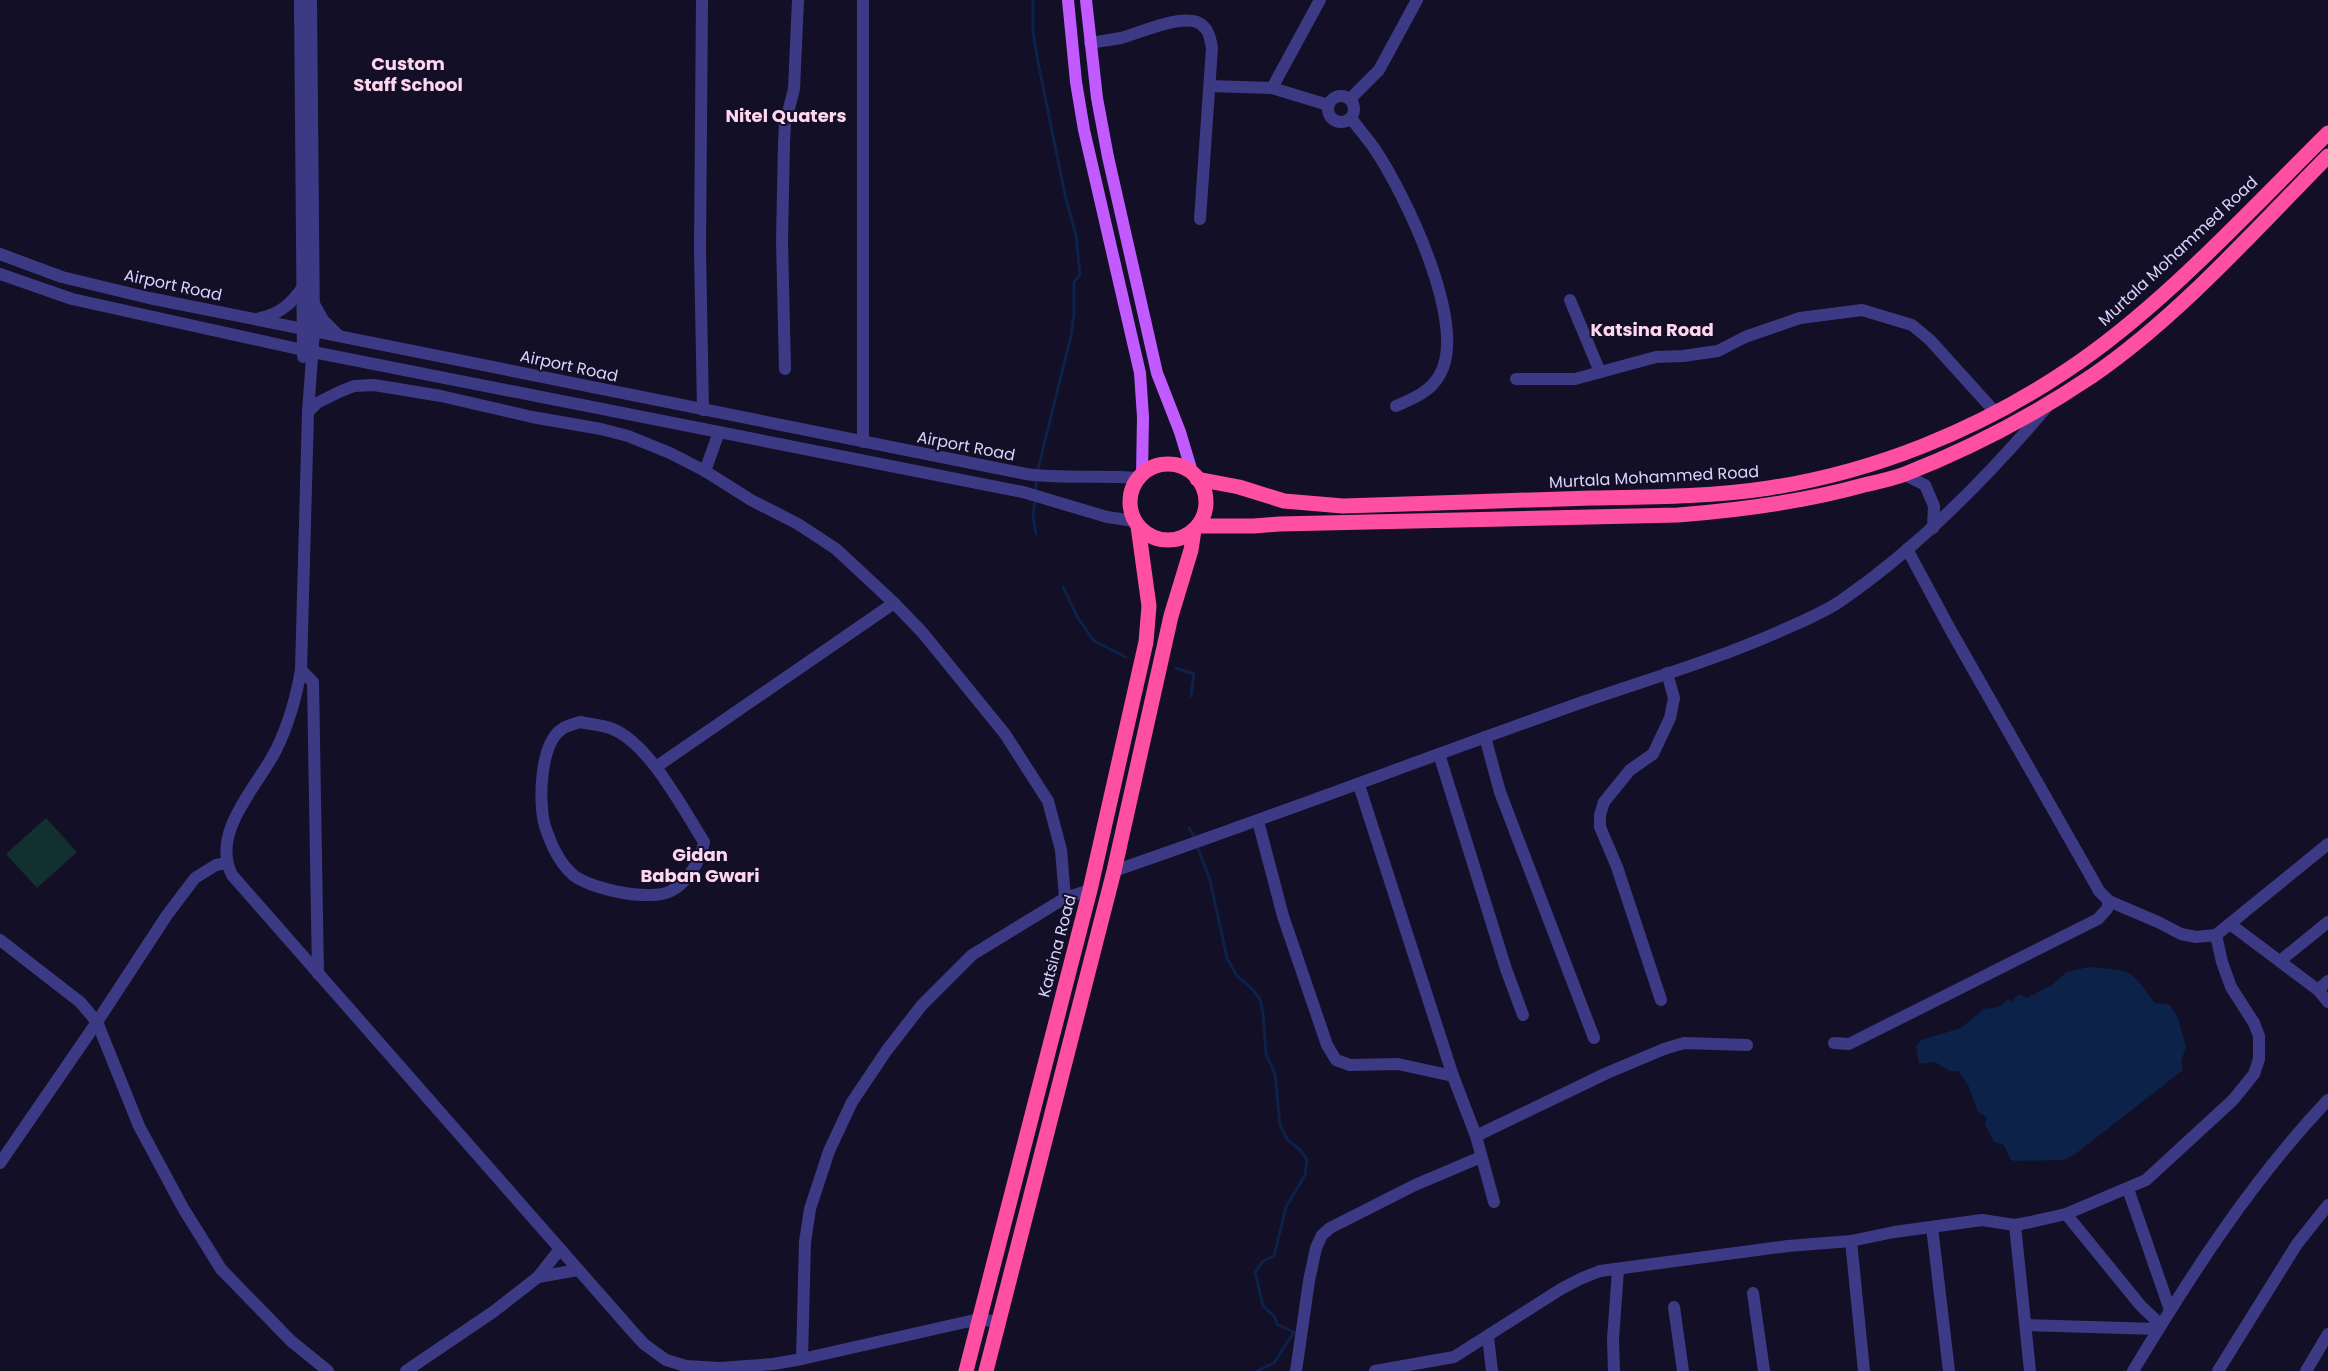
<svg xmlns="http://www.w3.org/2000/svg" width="2328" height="1371" viewBox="0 0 2328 1371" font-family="Poppins,sans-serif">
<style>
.green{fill:#12302f}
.water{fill:#0c2248}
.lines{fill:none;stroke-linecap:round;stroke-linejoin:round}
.stream{stroke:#0c2248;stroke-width:3}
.minor{stroke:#3d3a85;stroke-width:12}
.major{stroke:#c25bff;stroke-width:12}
.highway{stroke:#ff4fa3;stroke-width:15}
.labels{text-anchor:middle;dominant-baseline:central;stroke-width:4;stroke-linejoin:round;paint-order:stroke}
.street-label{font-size:16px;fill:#d9d4ff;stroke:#130f26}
.neighbourhood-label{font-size:18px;font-weight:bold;fill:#ffd6f0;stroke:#130f26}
</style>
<rect width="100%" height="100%" fill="#130f26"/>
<!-- green -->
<path class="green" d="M46,818L77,852L37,888L6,854Z"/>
<!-- water -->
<path class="water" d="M2089,967C2132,971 2129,967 2155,1003L2170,1005L2178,1018L2186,1047L2181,1061L2183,1070L2074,1155L2063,1160L2015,1161L2011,1160L2004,1145L1994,1142L1985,1124L1987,1117L1978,1112L1968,1085L1958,1071H1950L1935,1062L1919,1064L1916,1046L1921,1040L1961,1028L1984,1009L1999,1007L2008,999L2011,1002L2020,994L2027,998L2052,985L2067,972Z"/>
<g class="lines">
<!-- stream -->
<g class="stream">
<path d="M1033,0V33L1039,67L1065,195L1076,235L1080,275L1074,282V313L1071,336L1037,473"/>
<path d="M1035,493L1037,479"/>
<path d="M1035,499L1033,516L1036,534"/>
<path d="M1063,587L1078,618L1094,641L1126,657"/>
<path d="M1176,668L1194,674L1191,696"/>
<path d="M1189,828L1196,840"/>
<path d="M1197,846L1210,880L1227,958L1237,976L1251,988L1260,999L1263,1013L1266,1054L1275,1074L1280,1125L1287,1139L1301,1151L1307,1160L1305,1175L1286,1207L1274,1256L1263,1261L1255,1272L1263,1306L1274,1316L1278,1325L1294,1332L1274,1363L1257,1371"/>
</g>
<!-- minor -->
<g class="minor">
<path d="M300,0L303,357"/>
<path d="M311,0L314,331L308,412L301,670C296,698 288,726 276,750C258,786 210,832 232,875L633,1332L644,1344L666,1360L686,1366L720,1368L773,1364L802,1359L979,1319L998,1322"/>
<path d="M702,0L700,250L703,410"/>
<path d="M1090,43C1100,41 1110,40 1121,38C1140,33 1178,15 1197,22C1208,27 1210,36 1212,48L1200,219"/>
<path d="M1210,86L1272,88L1328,105"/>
<path d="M1272,88L1320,0"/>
<circle cx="1341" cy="109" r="13"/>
<path d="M1350,99L1379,70L1417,0"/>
<path d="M1351,118C1358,128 1367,138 1374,148C1404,192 1470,327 1439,376C1430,392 1412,399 1396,406"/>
<path d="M0,254L62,277L149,298L1026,474C1064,479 1100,475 1138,478"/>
<path d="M0,274L72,299L303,350L1023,492L1107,517L1134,521"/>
<path d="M1570,300L1600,372"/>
<path d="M314,304L323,320L338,335"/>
<path d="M260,318C280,314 292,303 303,287"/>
<path d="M785,369L782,241L784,143L785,124L794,89L798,0"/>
<path d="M1516,379H1575L1656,357L1683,356L1718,351L1745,337L1800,318L1862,310L1912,325L1930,340L1996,413"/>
<path d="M308,412L317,403L339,392L354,386L374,385L441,396L532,417L601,429L628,436L670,453L705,471L751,500L798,524L836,549L894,603L922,632L1005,734L1048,801L1061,850L1065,898"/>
<path d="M863,442V0"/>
<path d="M705,471L719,432"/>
<path d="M1903,474L1925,485L1934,506L1933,528"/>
<path d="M1907,549L1950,629L2089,873L2099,891L2109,901L2118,905L2158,922L2181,934L2196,937L2216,935L2328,844"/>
<path d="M301,670L313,682L318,974"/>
<path d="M580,722C590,724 600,725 610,728C648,741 683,809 704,842C701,860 688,882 671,891C651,902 585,889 570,872C558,860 550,842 545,826C538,803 540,743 562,729C566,726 574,724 580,722Z"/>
<path d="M1485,737L1500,792L1594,1038"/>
<path d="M1439,754L1506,969L1523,1015"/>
<path d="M656,767L894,603"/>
<path d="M1359,785L1453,1076L1476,1136L1494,1202"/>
<path d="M1258,821L1283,916L1327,1045L1336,1060L1350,1065L1398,1064L1453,1076"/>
<path d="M1114,871C1271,817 1425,758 1580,703C1646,680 1712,661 1776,633C1798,623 1822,614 1842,600C1920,546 1987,478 2047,407"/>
<path d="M2230,924L2318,990L2328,1002"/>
<path d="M0,940L80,1002L97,1022L139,1126L183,1208L221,1269L291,1341L328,1371"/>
<path d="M2280,961L2328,922"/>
<path d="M2318,990L2328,981"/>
<path d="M1661,1000L1617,867L1600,827V815L1604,802L1630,770L1653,754L1670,718L1674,698L1667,673"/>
<path d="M1834,1043L1849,1044L2098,919L2107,909L2109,901"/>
<path d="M1476,1136L1607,1073L1664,1049L1684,1043L1747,1045"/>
<path d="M0,1163L97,1022L167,915L195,878L216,865L227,863"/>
<path d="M2128,1189L2170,1310"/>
<path d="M2066,1214L2141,1306L2161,1325"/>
<path d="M2015,1225L2030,1371"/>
<path d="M1932,1227L1949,1371"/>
<path d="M1851,1241L1864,1371"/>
<path d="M538,1277L578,1270"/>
<path d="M1753,1293L1764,1371"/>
<path d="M1674,1307L1683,1371"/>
<path d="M2026,1325L2158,1329"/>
<path d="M1488,1337L1492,1371"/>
<path d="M802,1359L805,1242L810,1209L829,1151L852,1102L887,1050L922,1005L972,955L1065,898L1090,890"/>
<path d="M406,1371L493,1312L538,1277L560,1249"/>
<path d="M1296,1371L1309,1281L1316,1248L1322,1235L1330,1228L1415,1185L1481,1157"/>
<path d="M1375,1371L1454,1357L1561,1289L1580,1279L1600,1271L1788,1246L1851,1241L1894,1232L1982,1220L2015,1225L2031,1222L2066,1214L2146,1180L2233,1100L2254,1074L2259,1059V1036L2254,1023L2231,987L2222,962L2216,935"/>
<path d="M1614,1371L1613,1339L1618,1270"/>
<path d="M2133,1371C2191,1275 2251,1181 2328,1100"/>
<path d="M2218,1371L2297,1244L2328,1205"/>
<path d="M2306,1371L2328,1334"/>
</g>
<!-- major -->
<g class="major">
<path d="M1068,0L1076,82L1084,130L1140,373L1143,417L1142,475"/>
<path d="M1086,0L1097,98L1108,157L1157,373L1180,432L1192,472"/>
</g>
<!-- highway -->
<g class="highway">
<circle cx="1168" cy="502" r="38"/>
<path d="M1197,479L1239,487L1284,501L1343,506C1426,503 1509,501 1592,498C1651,497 1711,497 1769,488C1874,472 1978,430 2066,371C2160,309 2248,212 2328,133"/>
<path d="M1198,526H1254L1279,524L1678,515C1742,510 1803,502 1864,485C1877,482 1892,479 1905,474C1969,449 2034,415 2092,376C2179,316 2254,231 2328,156"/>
<path d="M966,1371L1090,890L1146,642L1149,606L1138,526"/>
<path d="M986,1371L1114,871L1171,616L1191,550L1194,530"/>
</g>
</g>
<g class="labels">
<!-- street labels -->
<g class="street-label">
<text transform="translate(2178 251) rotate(-43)">Murtala Mohammed Road</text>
<text transform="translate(173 285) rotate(12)">Airport Road</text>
<text transform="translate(569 366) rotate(12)">Airport Road</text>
<text transform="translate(966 446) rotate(11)">Airport Road</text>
<text transform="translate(1654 477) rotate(-3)">Murtala Mohammed Road</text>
<text transform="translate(1057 946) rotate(-75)">Katsina Road</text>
</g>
<!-- neighbourhood labels -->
<g class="neighbourhood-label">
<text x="408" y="63">Custom<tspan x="408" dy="21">Staff School</tspan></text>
<text x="786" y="115">Nitel Quaters</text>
<text x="1652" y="329">Katsina Road</text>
<text x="700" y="854">Gidan<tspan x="700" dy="21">Baban Gwari</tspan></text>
</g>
</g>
</svg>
